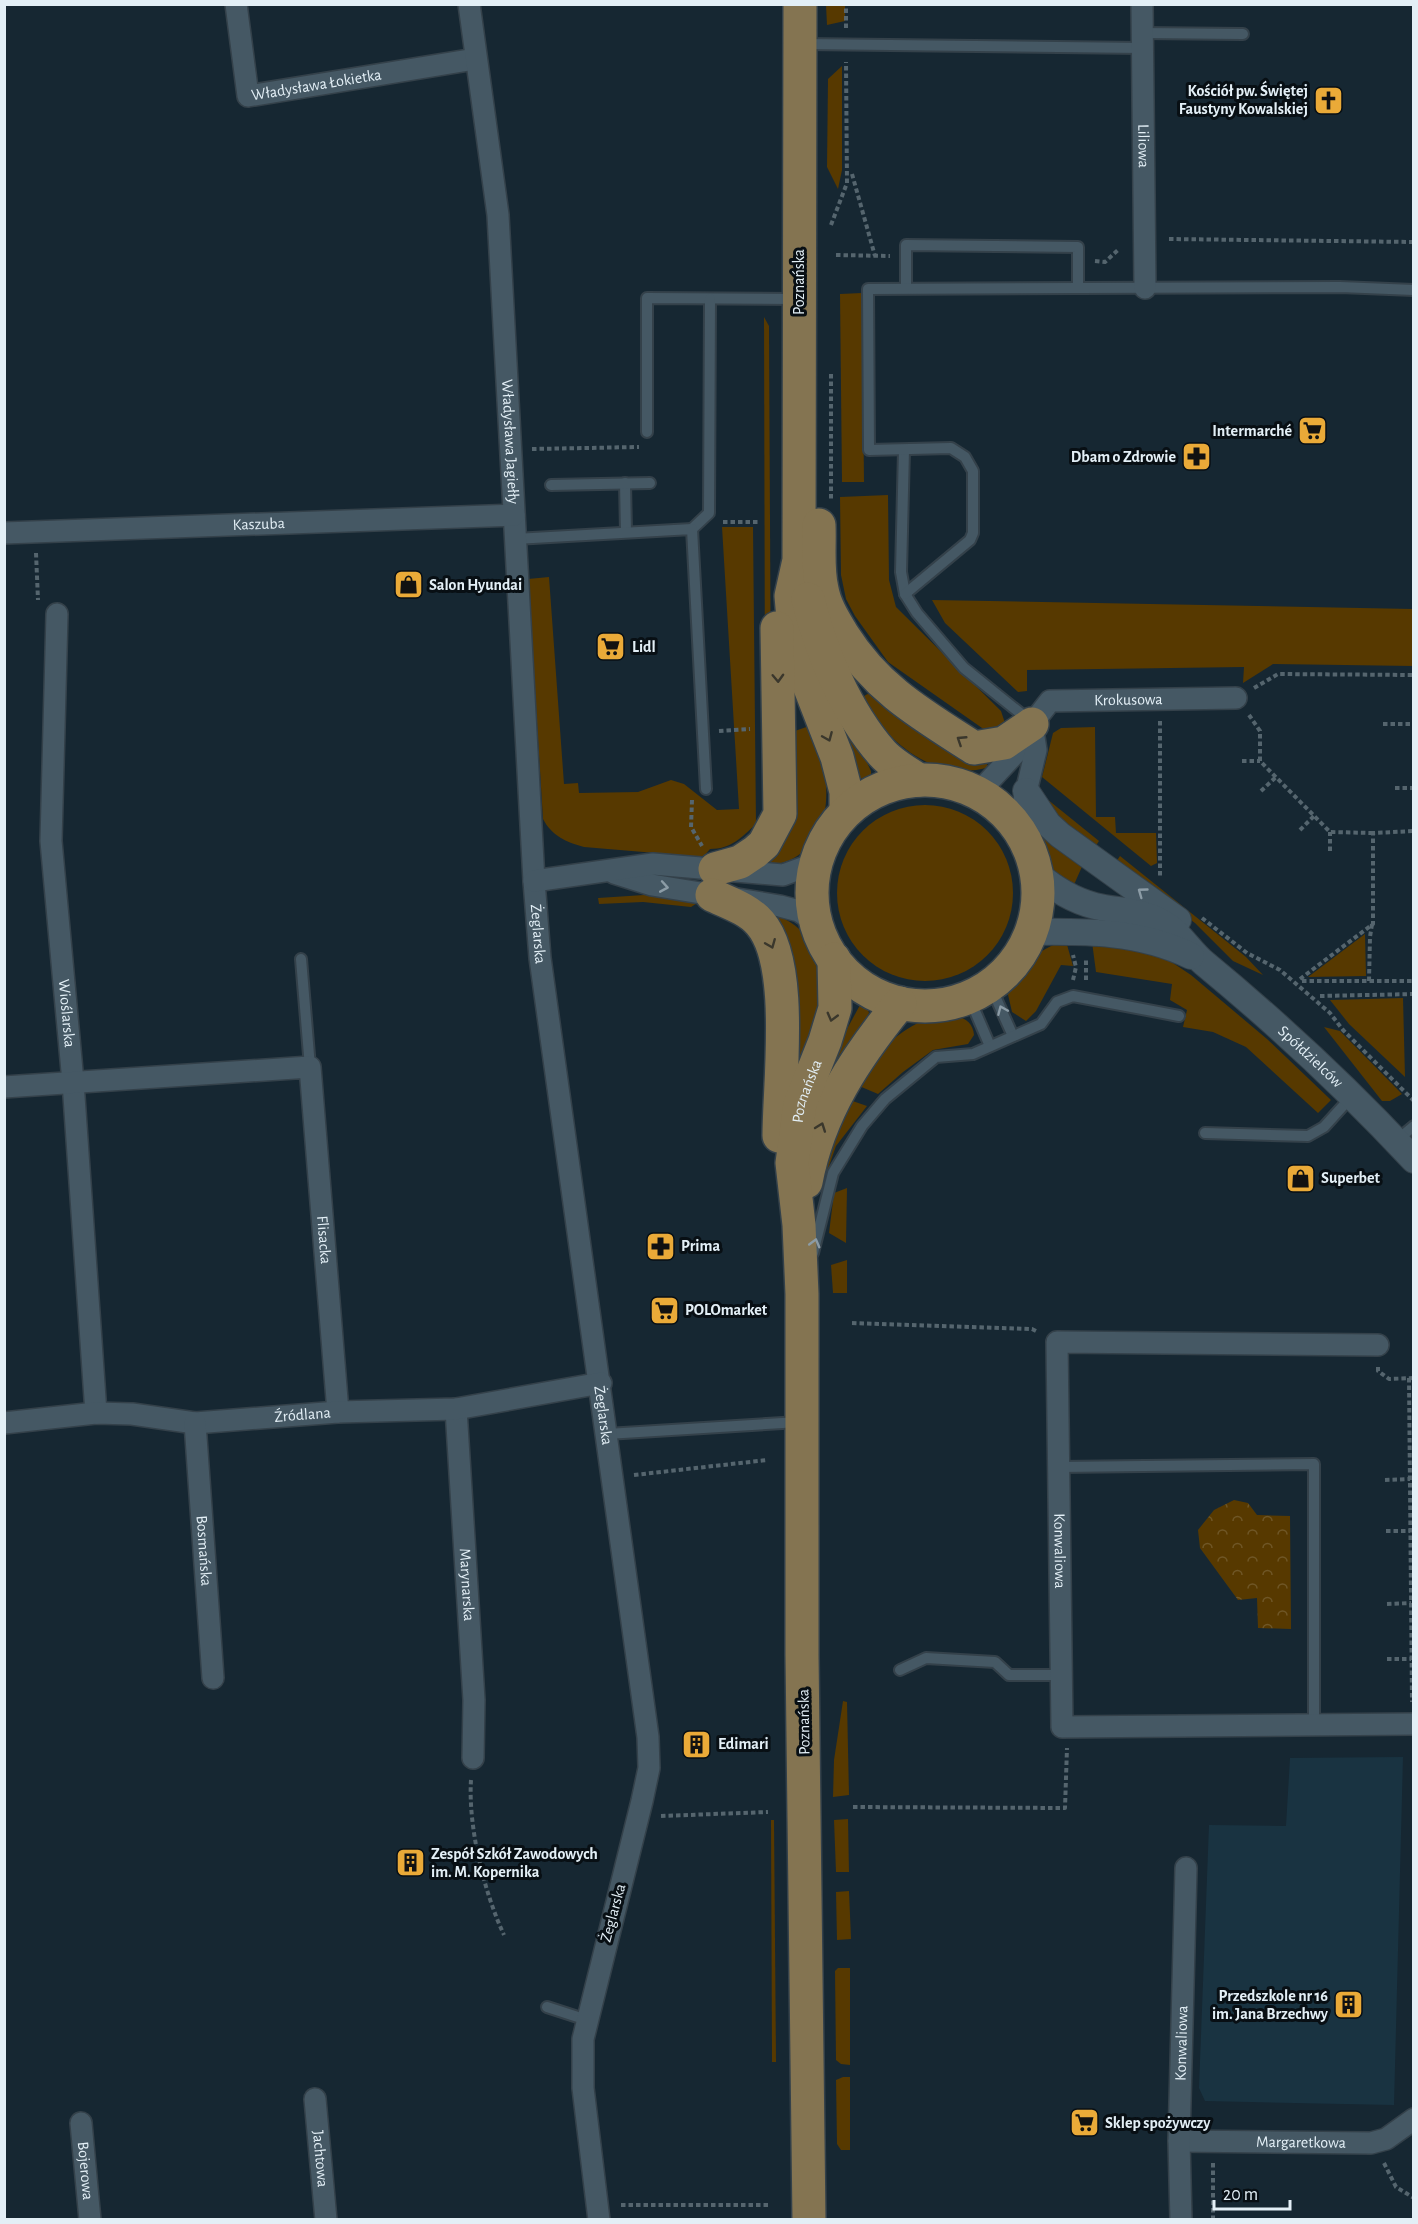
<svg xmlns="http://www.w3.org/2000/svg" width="1418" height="2224" viewBox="0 0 1418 2224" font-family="'Alegreya Sans',sans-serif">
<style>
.built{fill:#193341}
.grass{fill:#573900}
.park{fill:url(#park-crowns)}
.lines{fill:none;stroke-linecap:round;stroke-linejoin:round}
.service-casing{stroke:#34414a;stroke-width:14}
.minor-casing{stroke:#34414a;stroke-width:24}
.tertiary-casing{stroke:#34414a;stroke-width:28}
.primary-casing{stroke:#34414a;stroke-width:36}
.path{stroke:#55656e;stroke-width:4;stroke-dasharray:4.5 3;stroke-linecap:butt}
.service{stroke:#455864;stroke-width:10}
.minor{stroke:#455864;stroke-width:21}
.tertiary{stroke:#455864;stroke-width:26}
.primary{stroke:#847451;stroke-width:33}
.oneway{stroke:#3a372c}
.oneway2{stroke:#8c9ca6}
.labels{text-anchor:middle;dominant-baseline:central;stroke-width:6;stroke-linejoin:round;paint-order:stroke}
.street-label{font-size:16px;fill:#e3eff6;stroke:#080f14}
.poi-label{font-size:16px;font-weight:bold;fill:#e3eff6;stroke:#080f14;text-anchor:start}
</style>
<defs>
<pattern id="park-crowns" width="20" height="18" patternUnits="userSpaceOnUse" patternTransform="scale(1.5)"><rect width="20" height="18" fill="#573900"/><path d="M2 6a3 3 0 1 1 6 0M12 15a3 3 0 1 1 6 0" fill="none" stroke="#6f5626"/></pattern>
</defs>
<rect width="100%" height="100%" fill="#162732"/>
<!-- built -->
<path class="built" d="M1403,1757L1394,2105L1205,2101L1199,2088L1209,1825L1286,1826L1290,1758Z"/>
<!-- grass -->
<g class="grass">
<path d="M826,5H845V21L827,25Z"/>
<path d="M842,66V170L838,189L827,167L828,79Z"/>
<path d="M862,293L864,482H842L840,294Z"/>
<path d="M764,317L769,326L771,714L765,706Z"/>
<path d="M888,495L889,580L896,607L1001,711L1005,723L992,735L888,662L855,616L846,599L841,575L840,497Z"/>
<path d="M722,527H753L756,824C741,838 731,849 710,849L703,857L584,847C566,842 552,836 543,819L528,579L549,577L564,784L578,783L579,793L638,792L671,780L684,784L717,810L739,809Z"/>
<path d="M932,600L1413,609V666L1273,664L1243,683L1244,667L1027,670V691L1018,692L945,623Z"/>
<path d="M876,689L983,759L989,767C933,784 889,741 859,699Z"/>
<path d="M842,710L871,771V776L866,780L860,778L830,715Z"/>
<path d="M815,724C826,766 841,831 794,858C784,864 770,865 758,868L789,733Z"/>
<path d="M1095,727L1096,817H1115L1116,833H1156L1157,863L1151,866L1042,777L1053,733L1061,728Z"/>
<path d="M1047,799L1099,841L1093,850L1054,821L1043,800Z"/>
<circle cx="925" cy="893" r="88"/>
<path d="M1030,812L1084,862L1073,887C1045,870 1034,844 1030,812Z"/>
<path d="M1120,856L1246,957L1263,975L1233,961L1195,923L1114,865Z"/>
<path d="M644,895L702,900L691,907L643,902L599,904L598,898Z"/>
<path d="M760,908C775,914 793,921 804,934C835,972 811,1033 800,1074Z"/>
<path d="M1365,934L1366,976L1308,977Z"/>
<path d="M1066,941L1073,966L1061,965L1036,1011L1026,1021L1012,1012L1006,986C1020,966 1042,946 1066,941Z"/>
<path d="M1092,942L1158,953L1191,975L1267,1039L1331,1100L1318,1113L1246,1047L1213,1032L1183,1027L1187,1010L1170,1000L1172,984L1096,972Z"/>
<path d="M1403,998L1405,1077L1349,1024L1330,1000Z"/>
<path d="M860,1005L867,1007L869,1013L836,1074L821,1077Z"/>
<path d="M948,1014C962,1016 973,1021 974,1035L968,1044L933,1050L903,1072L878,1094L852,1083C880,1051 904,1020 948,1014Z"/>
<path d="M1324,1027L1340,1031L1402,1094L1390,1101H1382Z"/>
<path d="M844,1098L867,1106L836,1146L820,1192L816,1188Z"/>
<path d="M847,1188L846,1243L829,1233L834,1193Z"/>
<path d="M847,1260V1293H833L831,1265Z"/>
<path d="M843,1701L847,1702L849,1795L833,1797L834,1760Z"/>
<path d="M848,1819L849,1872H836L834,1820Z"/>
<path d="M771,1820H774L776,2062H772Z"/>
<path d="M849,1891L851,1939L837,1940L836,1892Z"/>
<path d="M838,1968H850V2065L841,2064L836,2060L835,1971Z"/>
<path d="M843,2077H850V2150H841L837,2144L836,2080Z"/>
</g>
<!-- park -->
<path class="park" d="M1234,1500L1248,1503L1257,1515L1290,1516L1291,1629L1258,1628L1257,1598L1238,1600L1200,1548L1198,1530L1214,1510Z"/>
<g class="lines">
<defs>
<g id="service">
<path d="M1142,33L1243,34"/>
<path d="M804,44L1142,48"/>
<path d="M906,288V245L1078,247V288"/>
<path d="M647,432V298L795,299"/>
<path d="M904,450L901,572L905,594L917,613L964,668L1030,721"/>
<path d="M625,483L626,532"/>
<path d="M551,485L650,483"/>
<path d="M692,529L709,513L710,299"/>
<path d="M515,539L692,529L706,789"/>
<path d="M905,594L970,540L973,533V471L965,457L951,448L869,450L868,289L1340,287L1414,290"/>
<path d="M301,959L310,1067"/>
<path d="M990,985L1013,1036"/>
<path d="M969,997L990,1046"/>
<path d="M1205,1133L1308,1136L1324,1127L1352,1096"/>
<path d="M1396,1141L1414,1126"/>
<path d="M813,1253L833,1173L862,1126L885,1099L936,1057L973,1054L1041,1024L1057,1002L1073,996L1179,1016"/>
<path d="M607,1434L799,1422"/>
<path d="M1059,1467L1314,1464V1725"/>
<path d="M900,1670L926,1658L995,1662L1009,1675H1061"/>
<path d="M547,2007L587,2020"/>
</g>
<g id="minor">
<path id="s1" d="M236,4L248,96L475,59"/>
<path id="s2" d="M469,4L498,215L534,881L540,958L648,1737L649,1768L642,1801L583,2039V2088L599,2220"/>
<path id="s3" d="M1142,4L1145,288"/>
<path id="s4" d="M4,533L514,515"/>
<path id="s5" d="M57,614L51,841L73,1082L96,1413"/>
<path id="s6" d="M978,793L1020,748L1032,724L1050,701L1236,698"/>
<path d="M1022,834L1021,813L1036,750L1032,724"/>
<path d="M614,873L652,885L780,906L799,911L816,923"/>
<path d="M534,881L653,864L783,875L816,863"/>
<path id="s7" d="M4,1087L310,1067L338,1412"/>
<path id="s8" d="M1378,1345L1057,1342L1062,1727L1414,1724"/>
<path id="s9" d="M456,1409L474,1700L473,1758"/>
<path id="s10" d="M4,1423L96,1413L132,1414L195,1423L338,1412L456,1409L601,1383"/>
<path id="s11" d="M195,1423L213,1678"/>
<path id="s12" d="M315,2099L326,2220"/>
<path id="s13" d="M81,2123L90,2220"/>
<path id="s14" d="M1179,2141L1371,2143L1386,2139L1414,2119"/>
<path id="s15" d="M1181,2220L1179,2141L1186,1868"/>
</g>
<g id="tertiary">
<path d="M1026,791L1048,824L1060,835L1178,920"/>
<path id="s16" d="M1036,873C1053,888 1072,900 1095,906C1120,912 1146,910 1169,927C1182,937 1191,952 1204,963C1278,1024 1348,1089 1414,1160"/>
<path d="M1030,932C1086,931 1140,931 1191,956"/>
</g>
<g id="primary">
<path d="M800,4L799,560L791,596L796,652L837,757L846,792V811"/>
<path d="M819,525C820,545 817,569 822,589C825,606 834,620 843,635C877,689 921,714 974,748L1004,743L1032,724"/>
<path d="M808,599C821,652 846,712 882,753C892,764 906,772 919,780"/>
<circle cx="925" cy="893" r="113"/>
<path d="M715,869L740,862L755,852L764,844L780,814L777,628"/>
<path d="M712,895C729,903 748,909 760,923C795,963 779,1083 779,1136"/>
<path d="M806,1182C819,1112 856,1057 900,1003"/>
<path id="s17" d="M809,2220L802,1655V1294L799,1225L792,1163L800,1104L825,1041L835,1008L834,959"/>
</g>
</defs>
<!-- service casing -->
<use href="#service" class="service-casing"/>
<!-- minor casing -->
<use href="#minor" class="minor-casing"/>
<!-- tertiary casing -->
<use href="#tertiary" class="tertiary-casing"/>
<!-- primary casing -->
<use href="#primary" class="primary-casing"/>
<!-- path -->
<g class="path">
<path d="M846,28V4"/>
<path d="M852,174L875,256"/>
<path d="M831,225L847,183L846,62"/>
<path d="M1169,239L1414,242"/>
<path d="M836,255L890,256"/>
<path d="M1095,261L1105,262L1118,250"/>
<path d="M831,374V501"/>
<path d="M532,449L639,447"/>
<path d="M723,522H758"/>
<path d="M36,553L38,600"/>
<path d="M1254,688L1278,674L1414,675"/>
<path d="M1249,715L1260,731V761L1330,832L1373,833"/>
<path d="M1160,721V876"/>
<path d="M1383,724H1414"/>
<path d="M719,731L750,729"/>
<path d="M1242,761H1260"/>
<path d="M1395,788H1414"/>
<path d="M1261,791L1276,777"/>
<path d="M692,800L691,827L702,846"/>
<path d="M1300,830L1314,816"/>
<path d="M1330,851V832"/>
<path d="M1202,918L1247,953L1280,970L1330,1013L1343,1030L1414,1101"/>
<path d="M1300,979L1373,924V833L1414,831"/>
<path d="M1073,980L1076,967L1073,955"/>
<path d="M1086,980V958"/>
<path d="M1302,981H1414"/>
<path d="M1369,981L1370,937L1372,924"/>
<path d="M1320,996L1414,994"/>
<path d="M852,1323L1032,1329L1038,1332"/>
<path d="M1378,1367V1371L1389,1379L1414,1378"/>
<path d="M1409,1378L1412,1702"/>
<path d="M634,1475L767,1460"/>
<path d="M1385,1480L1410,1479"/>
<path d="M1386,1531H1410"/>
<path d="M1387,1604L1411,1603"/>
<path d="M1387,1659H1411"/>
<path d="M471,1780C468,1827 484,1892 504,1935"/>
<path d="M853,1807L1065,1808L1067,1748"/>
<path d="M661,1816L768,1812"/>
<path d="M1213,2163V2220"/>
<path d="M1384,2163L1396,2187L1414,2198"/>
<path d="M621,2205H770"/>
</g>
<!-- service -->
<use href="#service" class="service"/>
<!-- minor -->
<use href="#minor" class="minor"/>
<!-- tertiary -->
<use href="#tertiary" class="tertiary"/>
<!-- primary -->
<use href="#primary" class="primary"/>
</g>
<!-- one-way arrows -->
<defs><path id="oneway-chevron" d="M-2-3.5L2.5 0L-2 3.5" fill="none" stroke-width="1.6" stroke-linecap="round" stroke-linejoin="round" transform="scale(1.5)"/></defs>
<g class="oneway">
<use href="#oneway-chevron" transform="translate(778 678) rotate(88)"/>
<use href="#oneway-chevron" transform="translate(828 737) rotate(67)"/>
<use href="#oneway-chevron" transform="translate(961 740) rotate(-147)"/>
<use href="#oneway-chevron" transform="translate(771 944) rotate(68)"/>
<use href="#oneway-chevron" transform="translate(832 1017) rotate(105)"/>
<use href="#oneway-chevron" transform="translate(821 1127) rotate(-70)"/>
</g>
<g class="oneway2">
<use href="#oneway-chevron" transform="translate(664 887) rotate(10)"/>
<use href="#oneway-chevron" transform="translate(1142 892) rotate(-144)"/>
<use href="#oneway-chevron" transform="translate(1002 1010) rotate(-113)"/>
<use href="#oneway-chevron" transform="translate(815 1243) rotate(-75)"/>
</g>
<!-- icons -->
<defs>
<symbol id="church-square" viewBox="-11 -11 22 22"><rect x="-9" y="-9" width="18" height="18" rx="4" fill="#eaaa38" stroke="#080f14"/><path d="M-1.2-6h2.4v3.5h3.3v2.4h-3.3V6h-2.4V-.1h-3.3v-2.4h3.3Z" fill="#111"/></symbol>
<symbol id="supermarket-square" viewBox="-11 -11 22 22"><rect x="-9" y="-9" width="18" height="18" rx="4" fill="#eaaa38" stroke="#080f14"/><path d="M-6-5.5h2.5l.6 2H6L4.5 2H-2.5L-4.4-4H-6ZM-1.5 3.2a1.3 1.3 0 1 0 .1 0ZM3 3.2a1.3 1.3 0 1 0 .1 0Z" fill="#111"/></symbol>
<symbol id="pharmacy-square" viewBox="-11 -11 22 22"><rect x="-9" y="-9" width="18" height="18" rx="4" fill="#eaaa38" stroke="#080f14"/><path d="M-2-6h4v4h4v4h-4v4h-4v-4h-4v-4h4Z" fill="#111"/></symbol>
<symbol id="shop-square" viewBox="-11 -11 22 22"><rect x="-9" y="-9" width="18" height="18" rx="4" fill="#eaaa38" stroke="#080f14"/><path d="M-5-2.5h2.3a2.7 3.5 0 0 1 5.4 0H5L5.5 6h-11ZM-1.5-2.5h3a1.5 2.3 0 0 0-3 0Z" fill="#111"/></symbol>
<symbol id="building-square" viewBox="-11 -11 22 22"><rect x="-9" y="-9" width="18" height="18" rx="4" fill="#eaaa38" stroke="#080f14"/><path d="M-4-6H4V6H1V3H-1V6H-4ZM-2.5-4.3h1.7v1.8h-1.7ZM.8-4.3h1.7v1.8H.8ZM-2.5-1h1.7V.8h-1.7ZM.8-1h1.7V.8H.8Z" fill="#111"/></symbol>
</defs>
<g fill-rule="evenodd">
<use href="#church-square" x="1312" y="84" width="33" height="33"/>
<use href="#supermarket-square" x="1296" y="414" width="33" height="33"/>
<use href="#pharmacy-square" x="1180" y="440" width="33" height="33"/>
<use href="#shop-square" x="392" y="568" width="33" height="33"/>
<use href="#supermarket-square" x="594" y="630" width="33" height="33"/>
<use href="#shop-square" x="1284" y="1162" width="33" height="33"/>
<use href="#pharmacy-square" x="644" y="1230" width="33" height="33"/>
<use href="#supermarket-square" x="648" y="1294" width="33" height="33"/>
<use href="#building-square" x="680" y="1728" width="33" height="33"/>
<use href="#building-square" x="394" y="1846" width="33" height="33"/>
<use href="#building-square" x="1332" y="1988" width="33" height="33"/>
<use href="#supermarket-square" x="1068" y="2106" width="33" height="33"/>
</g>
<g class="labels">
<!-- street labels -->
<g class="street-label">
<text stroke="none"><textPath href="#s1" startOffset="162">Władysława Łokietka</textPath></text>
<text stroke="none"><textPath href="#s3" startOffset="142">Liliowa</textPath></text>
<text transform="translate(799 282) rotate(-90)">Poznańska</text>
<text stroke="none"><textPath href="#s2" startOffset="440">Władysława Jagiełły</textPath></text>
<text stroke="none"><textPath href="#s4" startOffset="255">Kaszuba</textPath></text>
<text stroke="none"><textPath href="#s6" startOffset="196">Krokusowa</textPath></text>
<text stroke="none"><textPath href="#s2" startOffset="933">Żeglarska</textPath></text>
<text stroke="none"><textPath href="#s5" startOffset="400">Wioślarska</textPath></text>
<text stroke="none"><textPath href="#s16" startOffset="338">Spółdzielców</textPath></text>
<text stroke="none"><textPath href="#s17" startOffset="1131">Poznańska</textPath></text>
<text stroke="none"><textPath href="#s7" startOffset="480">Flisacka</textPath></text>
<text stroke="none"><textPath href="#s10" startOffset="300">Źródlana</textPath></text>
<text stroke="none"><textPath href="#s2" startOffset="1419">Żeglarska</textPath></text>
<text stroke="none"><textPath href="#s8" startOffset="530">Konwaliowa</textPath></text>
<text stroke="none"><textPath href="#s11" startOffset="128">Bosmańska</textPath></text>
<text stroke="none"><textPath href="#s9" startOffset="176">Marynarska</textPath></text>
<text transform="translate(804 1722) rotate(-91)">Poznańska</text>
<text transform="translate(613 1913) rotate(-75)">Żeglarska</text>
<text stroke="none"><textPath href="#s15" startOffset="177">Konwaliowa</textPath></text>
<text stroke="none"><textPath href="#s14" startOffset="122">Margaretkowa</textPath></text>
<text stroke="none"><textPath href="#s12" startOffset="60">Jachtowa</textPath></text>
<text stroke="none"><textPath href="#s13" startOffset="48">Bojerowa</textPath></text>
</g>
<!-- poi labels -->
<g class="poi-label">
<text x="1308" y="91" text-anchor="end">Kościół pw. Świętej<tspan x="1308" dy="18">Faustyny Kowalskiej</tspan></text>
<text x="1292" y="431" text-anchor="end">Intermarché</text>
<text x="1176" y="457" text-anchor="end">Dbam o Zdrowie</text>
<text x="429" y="585">Salon Hyundai</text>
<text x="632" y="647">Lidl</text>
<text x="1321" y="1178">Superbet</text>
<text x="681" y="1246">Prima</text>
<text x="685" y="1310">POLOmarket</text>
<text x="718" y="1744">Edimari</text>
<text x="431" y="1854">Zespół Szkół Zawodowych<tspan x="431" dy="18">im. M. Kopernika</tspan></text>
<text x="1328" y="1996" text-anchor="end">Przedszkole nr 16<tspan x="1328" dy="18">im. Jana Brzechwy</tspan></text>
<text x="1105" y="2123">Sklep spożywczy</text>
</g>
</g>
<!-- border -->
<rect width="1418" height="2224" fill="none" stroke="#e3eff6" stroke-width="12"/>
<!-- scale -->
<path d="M1214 2200v9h76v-9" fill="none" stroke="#e3eff6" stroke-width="3"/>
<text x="1223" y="2200" font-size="18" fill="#e3eff6" stroke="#080f14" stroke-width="4.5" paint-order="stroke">20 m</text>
</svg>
